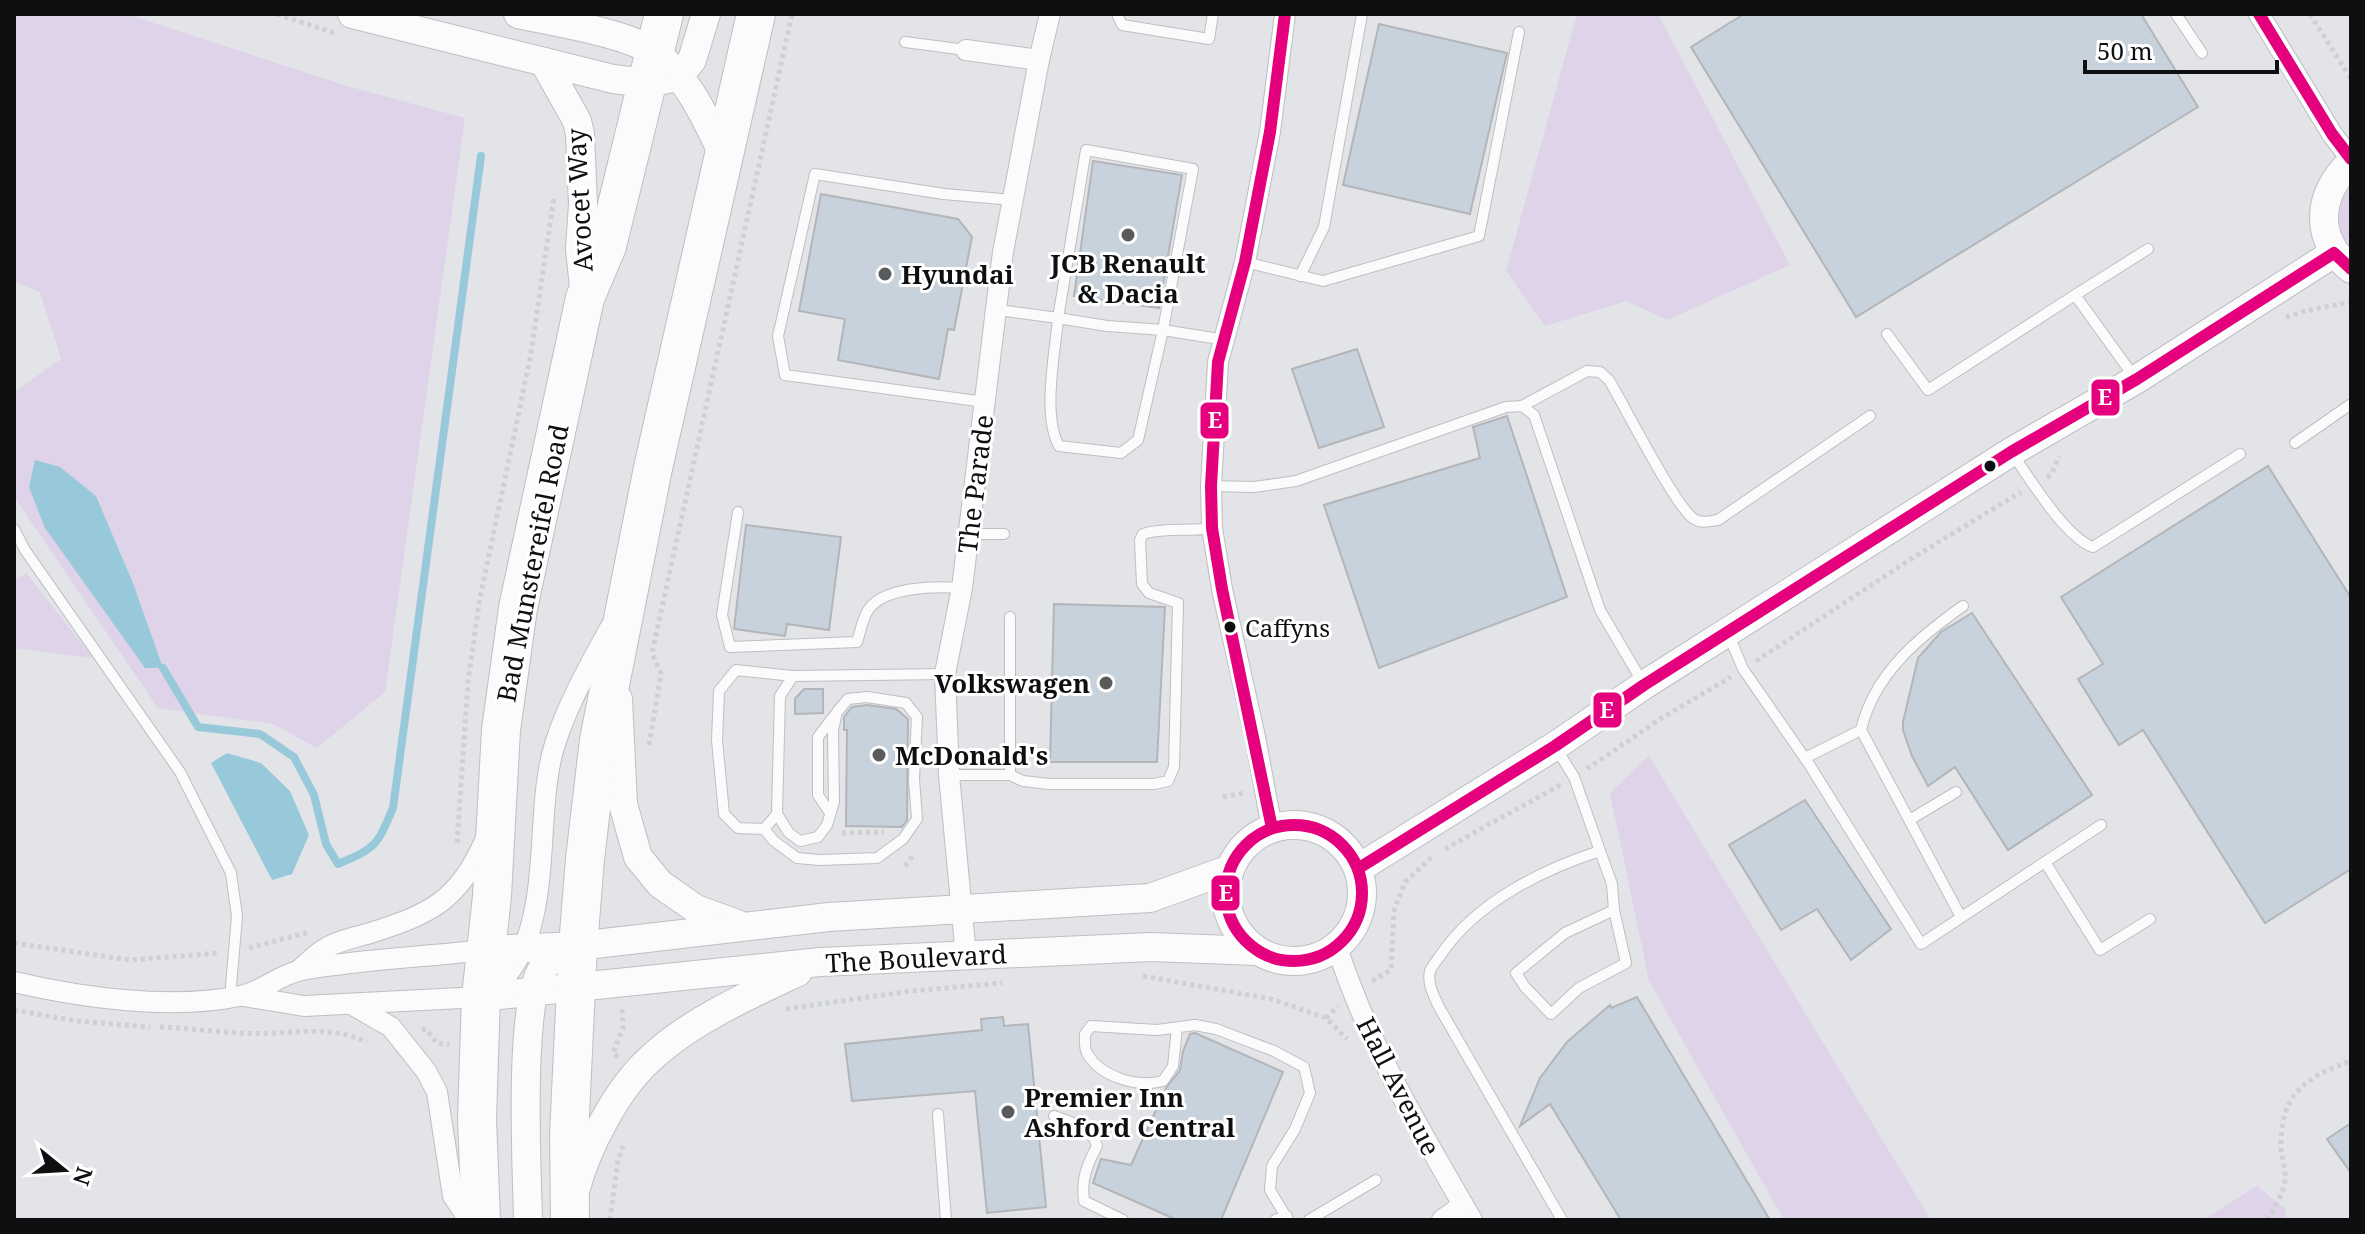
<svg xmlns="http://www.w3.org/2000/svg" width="2365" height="1234" viewBox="0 0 2365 1234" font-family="'Noto Serif',serif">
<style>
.green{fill:#ded3e9;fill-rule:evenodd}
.water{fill:#98c9da}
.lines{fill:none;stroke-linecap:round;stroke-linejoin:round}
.stream{stroke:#98c9da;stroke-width:8}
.building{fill:#c8d2dc;stroke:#b3b5b8;stroke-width:2}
.lane-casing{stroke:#bdbfc2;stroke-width:12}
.street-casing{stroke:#bdbfc2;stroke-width:22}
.secondary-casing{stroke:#bdbfc2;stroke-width:30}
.highway-casing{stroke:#bdbfc2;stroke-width:40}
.path{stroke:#cfd0d0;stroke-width:5;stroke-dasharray:4 4;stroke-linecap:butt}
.lane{stroke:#fbfbfc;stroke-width:10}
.street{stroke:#fbfbfc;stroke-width:20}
.secondary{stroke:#fbfbfc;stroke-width:28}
.highway{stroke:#fbfbfc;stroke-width:38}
.bus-1-casing{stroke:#fff;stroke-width:18}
.bus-1{stroke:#e5007d;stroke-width:12}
.poi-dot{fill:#585a5c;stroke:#fff;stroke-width:3}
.bus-dot{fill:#0e0f11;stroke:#fff;stroke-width:3}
.labels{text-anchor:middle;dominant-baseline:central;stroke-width:6;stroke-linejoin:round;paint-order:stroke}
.bus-label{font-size:24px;fill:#0e0f11;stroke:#fff;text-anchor:start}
.street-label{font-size:26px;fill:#0e0f11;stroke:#fff}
.poi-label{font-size:26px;font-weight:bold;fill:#0e0f11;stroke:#fff;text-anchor:start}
.line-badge{stroke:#fff;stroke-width:3}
.badge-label{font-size:22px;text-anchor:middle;font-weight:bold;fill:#fff}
</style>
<rect width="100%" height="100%" fill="#e2e4e8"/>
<!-- green -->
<g class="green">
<path d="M14,14H126L347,86L465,118L385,692L317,748L273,724L158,708L14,497V392L61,359L40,292L14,282ZM36,460L96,496L133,583L162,668L29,487Z"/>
<path d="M1577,14H1658L1790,265L1667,320L1627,301L1545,326L1506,271Z"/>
<path d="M2351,185V250C2335,229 2335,207 2351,185Z"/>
<path d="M26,573L93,658L14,648V581Z"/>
<path d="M1649,756L1931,1220H1784L1649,981L1610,793Z"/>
<path d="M2257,1186L2285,1209L2287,1220H2203Z"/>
</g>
<!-- water -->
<g class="water">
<path d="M35,460L60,467L96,496L133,583L163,668H145L45,528L29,487Z"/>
<path d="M227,753L261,763L290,791L309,835L292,874L272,880L211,763Z"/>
</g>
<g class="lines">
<!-- stream -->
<path class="stream" d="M163,668L198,727L260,734L294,757L314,795L326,844L338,864C376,848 377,846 393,808L481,156"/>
</g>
<!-- building -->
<g class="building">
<path d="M1744,14H2141L2198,107L1856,317L1691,47Z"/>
<path d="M1379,24L1507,53L1470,214L1343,185Z"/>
<path d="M1093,161L1182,175L1159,308L1074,296Z"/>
<path d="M821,194L958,219L972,237L954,330L948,329L939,379L838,360L845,319L799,311Z"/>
<path d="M1357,349L1384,427L1319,448L1292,369Z"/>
<path d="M1507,416L1567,597L1379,668L1324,505L1480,458L1473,427Z"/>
<path d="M2268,466L2351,598V869L2265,923L2143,730L2119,745L2078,679L2103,664L2061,597Z"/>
<path d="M746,525L841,537L829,630L787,624L785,636L734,629Z"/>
<path d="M1054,604L1165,607L1157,762H1050Z"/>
<path d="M1972,613L2092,795L2008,850L1955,767L1928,786L1912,756L1903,730V722L1918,658L1941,632Z"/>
<path d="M804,689H823V713L795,714V699Z"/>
<path d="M867,705L896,709L908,719L907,820L902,827L846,826L847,730H844V717L852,707Z"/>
<path d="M1805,800L1891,929L1851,960L1817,909L1781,930L1729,845Z"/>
<path d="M1637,997L1674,1059L1770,1220H1621L1550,1104L1520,1126L1540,1078L1567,1042L1610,1005L1611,1008Z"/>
<path d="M1003,1017L1004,1026L1028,1024L1046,1207L987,1213L975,1091L852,1101L845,1044L982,1030L981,1019Z"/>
<path d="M1195,1033L1283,1072L1221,1220H1177L1093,1183L1101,1159L1131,1165L1166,1088L1180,1070L1183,1051L1190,1034Z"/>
<path d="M2351,1123V1173L2327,1139Z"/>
</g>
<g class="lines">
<defs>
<g id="lane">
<path d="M1117,14L1122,25L1209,39L1213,14"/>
<path d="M2176,14L2202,53"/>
<path d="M905,42L966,50"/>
<path d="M1086,150L1193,169L1163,330L1107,326L1058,318Z"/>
<path d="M1245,262L1323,281L1479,236L1519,32"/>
<path d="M1300,276L1324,227L1362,14"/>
<path d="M998,310L1058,318C1055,354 1042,415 1059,446L1121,453L1138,440L1163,330L1225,340"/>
<path d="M1887,334L1928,390L2075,295"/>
<path d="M2135,378L2075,295L2148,249"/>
<path d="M985,402L785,375L778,336L815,174L944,194L1013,200"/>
<path d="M1522,406L1587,371L1600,372L1609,380C1624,405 1676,508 1694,519C1702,524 1709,521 1718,520L1870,416"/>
<path d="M2295,443L2351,404"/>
<path d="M2012,453C2030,479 2065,537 2093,547L2240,454"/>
<path d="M1211,486L1254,487L1296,481L1506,407L1522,406L1534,415L1600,610L1643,683"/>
<path d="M738,512L722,615L730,647L857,642C860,633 862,621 867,612C881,586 937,586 962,588"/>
<path d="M14,529L25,550L180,772L231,873L237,916L230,998"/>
<path d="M968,534H1004"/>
<path d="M1728,633L1743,669L1809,764L1921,944L2101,825"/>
<path d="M793,676L780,696L777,814L764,829L738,828L724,814L717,740L719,691L736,670L793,676L945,674"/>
<path d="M1861,730C1874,674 1919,637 1963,606"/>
<path d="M1556,748L1574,777L1600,851C1541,870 1475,903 1440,956C1437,960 1432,966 1430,971C1427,984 1434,996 1439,1007L1562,1220"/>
<path d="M1805,758L1861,730L1961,917"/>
<path d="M949,775H1010L1023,781L1049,784H1154L1168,781L1174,767L1178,603L1149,593L1142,584L1140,540L1143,534C1165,527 1189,532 1212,528"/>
<path d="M1010,775V617"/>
<path d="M830,813L818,795V737L834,716"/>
<path d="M1911,819L1956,792"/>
<path d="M764,829L774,841L797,858L820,860L877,858L903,839L917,819L914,779L917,717L906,703L867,697L848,699L837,712L833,730L834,802L827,825L818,837L800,841L789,833L777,814"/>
<path d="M1600,851L1612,884L1614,910L1626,963L1579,988L1551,1014L1525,987L1516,973L1565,933L1614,910"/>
<path d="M2045,862L2100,950L2150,919"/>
<path d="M1177,1028L1173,1066L1163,1081C1138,1088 1100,1077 1087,1053C1084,1048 1085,1040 1085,1034L1091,1026L1157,1030L1195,1025L1216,1029L1274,1051L1304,1067L1310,1093L1295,1129L1272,1166L1270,1190L1288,1220"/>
<path d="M938,1114L946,1220"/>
<path d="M1054,1116C1072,1123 1092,1126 1097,1146C1087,1165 1081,1179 1084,1201L1123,1220"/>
<path d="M1275,1220L1287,1216"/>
<path d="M1309,1220L1376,1180"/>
</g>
<g id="street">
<path d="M2259,14L2332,134L2351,159"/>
<path d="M966,50L1039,60"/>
<path d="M1272,828L1255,737L1222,589L1212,528L1211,486L1218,362L1245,262L1270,132L1285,14"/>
<path d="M1337,947C1368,1044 1421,1132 1472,1220"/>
<path d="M966,956L949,775L945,674L962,588L1003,252L1039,60L1050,14"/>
<path d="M298,971C308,963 317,952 328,947C340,940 357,937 370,933C431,914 460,900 486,838"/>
<path d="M14,982C83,998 170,1010 240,996C262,992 280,974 302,970C362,959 425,957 485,950"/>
<path d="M244,996L304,1006L481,997C562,949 530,821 555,744C568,703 590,665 610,628"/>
<path d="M351,1004L391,1027L426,1071L437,1092L453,1196L469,1220"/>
<path d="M1442,1220L1463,1205"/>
</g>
<g id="secondary">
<path d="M352,14L613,79L647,83L678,77L692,60L706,14"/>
<path d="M518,14C554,22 627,33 655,53C688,77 706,119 723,154"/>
<path d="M544,62L577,121L580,134L583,204L580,249L585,297"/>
<path d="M2351,162C2317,195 2313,238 2351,269"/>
<path d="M618,699L623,804L638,857L660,884L696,909L737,924"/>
<circle cx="1294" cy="893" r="68"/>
<path d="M1359,868L1555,746L1644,685L2011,452L2137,379L2334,253"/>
<path d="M485,950L578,946L829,917L1150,898L1230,869"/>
<path d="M481,997L820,962L1151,947L1257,951"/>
<path d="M576,1188C587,1147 617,1089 649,1060C688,1022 749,995 798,972"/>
<path d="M528,1220C527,1172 518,1001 543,968C551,958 563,953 574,948"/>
</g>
<g id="highway">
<path d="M481,1220L477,1119L481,997L492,896L501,730L518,608L585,298L607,246L664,14"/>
<path d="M570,1220L569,1135L578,946L585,859L599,740L653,468L756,14"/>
</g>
</defs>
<!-- lane casing -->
<use href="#lane" class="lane-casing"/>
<!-- street casing -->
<use href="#street" class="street-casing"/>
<!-- secondary casing -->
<use href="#secondary" class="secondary-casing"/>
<!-- highway casing -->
<use href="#highway" class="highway-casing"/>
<!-- path -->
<g class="path">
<path d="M277,14L334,33"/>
<path d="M2310,14L2351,79"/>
<path d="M2286,317L2305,311L2351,302"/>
<path d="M2047,477L2051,475L2059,456"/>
<path d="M1756,661L1914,557L2021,492"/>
<path d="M649,745L661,674L652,653L792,14"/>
<path d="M1587,769L1660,719L1731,677"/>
<path d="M1223,797L1244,793"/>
<path d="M842,833L884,832"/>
<path d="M457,843L468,682L479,603L530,359L554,197"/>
<path d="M1445,849L1562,784"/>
<path d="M905,866L914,854"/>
<path d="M14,943L130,960L219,953"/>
<path d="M249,948L309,932"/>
<path d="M1143,976L1271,999L1326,1018L1347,1039"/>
<path d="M1372,981L1391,970L1394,911L1405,882L1433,856"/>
<path d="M786,1009L911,991L1002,983"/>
<path d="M14,1010L76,1021L150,1027"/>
<path d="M1326,1018L1338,1006"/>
<path d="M160,1027C187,1028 215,1032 242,1033C285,1036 327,1023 367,1042"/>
<path d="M422,1030L426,1029L437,1043L449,1045"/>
<path d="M618,1057L613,1053L623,1028L622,1008"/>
<path d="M610,1220L618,1160L623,1146"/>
<path d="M2268,1220C2273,1209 2284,1193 2285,1180C2286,1170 2282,1159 2281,1149C2280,1095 2303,1078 2351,1061"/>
</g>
<!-- lane -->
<use href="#lane" class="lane"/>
<!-- street -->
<use href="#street" class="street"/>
<!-- secondary -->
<use href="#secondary" class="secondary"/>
<!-- highway -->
<use href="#highway" class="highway"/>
<defs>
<g id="bus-1">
<path d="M2259,14L2332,134L2351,159"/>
<circle cx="1294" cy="893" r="68"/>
<path d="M1272,828L1222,589L1212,528L1211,486L1218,362L1245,262L1270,132L1285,14"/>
<path d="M1359,868L1555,746L1644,685L2011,452L2137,379L2334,253L2351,269"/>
</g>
</defs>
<!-- bus-1 casing -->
<use href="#bus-1" class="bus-1-casing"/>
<!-- bus-1 -->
<use href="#bus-1" class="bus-1"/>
</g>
<!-- markers -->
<g class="poi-dot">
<circle cx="1128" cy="235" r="8"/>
<circle cx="885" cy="274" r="8"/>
<circle cx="1106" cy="683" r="8"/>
<circle cx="879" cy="755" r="8"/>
<circle cx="1008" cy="1112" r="8"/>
</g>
<g class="bus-dot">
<circle cx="1990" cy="466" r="7"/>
<circle cx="1230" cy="627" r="7"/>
</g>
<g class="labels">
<!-- bus labels -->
<g class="bus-label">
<text x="1245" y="627">Caffyns</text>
</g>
<!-- street labels -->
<g class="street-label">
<text transform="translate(579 200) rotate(-93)">Avocet Way</text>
<text transform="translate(975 484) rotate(-83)">The Parade</text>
<text transform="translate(532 563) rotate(-79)">Bad Munstereifel Road</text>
<text transform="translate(916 958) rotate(-3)">The Boulevard</text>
<text transform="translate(1399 1086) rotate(63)">Hall Avenue</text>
</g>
<!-- poi labels -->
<g class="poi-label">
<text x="1128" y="263" text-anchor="middle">JCB Renault<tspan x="1128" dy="30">&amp; Dacia</tspan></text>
<text x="901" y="274">Hyundai</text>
<text x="1090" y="683" text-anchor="end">Volkswagen</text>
<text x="895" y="755">McDonald's</text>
<text x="1024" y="1097">Premier Inn<tspan x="1024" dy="30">Ashford Central</tspan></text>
</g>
</g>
<g class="line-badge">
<rect x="2090" y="378" width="31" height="39" rx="8" fill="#e5007d"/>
<rect x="1199" y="401" width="31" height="39" rx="8" fill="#e5007d"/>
<rect x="1592" y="691" width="31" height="38" rx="8" fill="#e5007d"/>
<rect x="1210" y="874" width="31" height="38" rx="8" fill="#e5007d"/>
</g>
<g class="badge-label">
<text x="2105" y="405">E</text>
<text x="1215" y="428">E</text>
<text x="1607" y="718">E</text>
<text x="1226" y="901">E</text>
</g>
<!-- border -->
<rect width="2365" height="1234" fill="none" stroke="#0e0f11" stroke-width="32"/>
<!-- north arrow -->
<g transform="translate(64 1170) rotate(108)" stroke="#ffffff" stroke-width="6" paint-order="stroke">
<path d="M0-6L14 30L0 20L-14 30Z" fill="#0e0f11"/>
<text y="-12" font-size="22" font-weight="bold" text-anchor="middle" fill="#0e0f11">N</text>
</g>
<!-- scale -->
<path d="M2085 60v12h192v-12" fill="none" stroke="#0e0f11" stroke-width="4"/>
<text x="2097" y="60" font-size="24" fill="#0e0f11" stroke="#ffffff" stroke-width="6" paint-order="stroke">50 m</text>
</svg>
